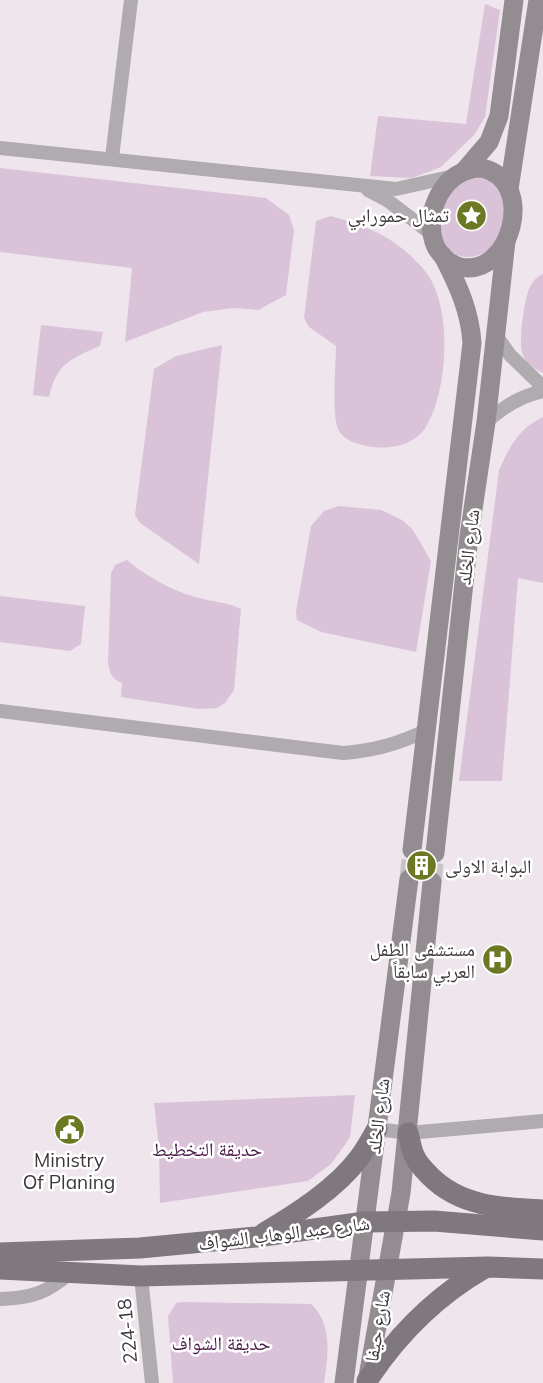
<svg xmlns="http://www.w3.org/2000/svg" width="543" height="1383" viewBox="0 0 543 1383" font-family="Mulish,'Noto Naskh Arabic',sans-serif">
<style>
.green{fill:#dac3d9}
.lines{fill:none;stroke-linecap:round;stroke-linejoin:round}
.secondary-tunnel{stroke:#cac2c9;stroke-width:19;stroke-dasharray:19 10;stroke-linecap:butt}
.street{stroke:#afabaf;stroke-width:14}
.secondary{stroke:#938d92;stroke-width:19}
.primary{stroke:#7f787e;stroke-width:21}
.labels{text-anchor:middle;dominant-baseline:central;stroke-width:5;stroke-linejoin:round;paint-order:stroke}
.poi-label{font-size:19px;fill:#3c383b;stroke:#fff;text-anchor:end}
.street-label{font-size:19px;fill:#3c383b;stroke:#fff}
.park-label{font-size:19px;fill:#481b49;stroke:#fff}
</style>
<rect width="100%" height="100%" fill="#eee5ed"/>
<!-- green -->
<g class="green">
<path d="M485,4L500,10L485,117L474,135L441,167L412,178L370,176L378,116L466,124Z"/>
<path d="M0,168L266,198L289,215L294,230L286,295L258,310L233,308L203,312L125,342L132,268L0,252Z"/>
<path d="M467,177L490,178C494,184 501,190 504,196C505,200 504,207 504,212C504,232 491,258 467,257C439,257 437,221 444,201C447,192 460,184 467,177Z"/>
<path d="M331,216C372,228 397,238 425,271C453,305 448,389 427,425C415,447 387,450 366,446C355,443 346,441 339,431C331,418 336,364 336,346L309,327L304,318L316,221Z"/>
<path d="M543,274V373C535,369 526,363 523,355C518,344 524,301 529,289C532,282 536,277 543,274Z"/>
<path d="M41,325L103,332L100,346C70,359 57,363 49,397L33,395Z"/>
<path d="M222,345L199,564L140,523L135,515L154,369L176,356Z"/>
<path d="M543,417V583L518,578L502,781H459L499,470C510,446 519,428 543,417Z"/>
<path d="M339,506L381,510L402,520L413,530L431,561L416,652L321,632L297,620L296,612L311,526L324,511Z"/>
<path d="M127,560C146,576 174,592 199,598C213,602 228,602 241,609L234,690L225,703L217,708L199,709L121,697L122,683C112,679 110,674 108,663L111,574L115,565Z"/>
<path d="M0,596L85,606L81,644L70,651L0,642Z"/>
<path d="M355,1095L350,1137L344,1146L331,1164L308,1181L160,1203L159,1148L154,1103Z"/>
<path d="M182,1302L311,1304C333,1324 328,1356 324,1383H173L168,1316L176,1303Z"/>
</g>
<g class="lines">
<!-- secondary-tunnel -->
<g class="secondary-tunnel">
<path d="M409,879L412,850"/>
<path d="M432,882L435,853"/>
</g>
<!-- street -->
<g class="street">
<path d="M0,148L396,189L454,176"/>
<path d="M112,158L131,0"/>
<path d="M368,190L387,200L433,235"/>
<path d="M495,334L510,355L543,387"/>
<path d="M486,422C504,407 520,396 543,391"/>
<path d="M0,711L343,753C374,751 399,744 427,730"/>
<path d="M377,1129L408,1133L543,1121"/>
<path d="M141,1276L152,1383"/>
<path d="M0,1299C32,1298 47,1293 71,1272"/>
</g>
<!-- secondary -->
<g class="secondary">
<path d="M482,168C537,180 512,278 460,267C450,264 441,256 436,247C421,214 444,167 482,168Z"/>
<path d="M465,170L489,142L499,116L514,0"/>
<path d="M509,189L538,0"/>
<path d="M412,850L472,343C470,311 458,285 443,256"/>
<path d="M435,853L469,536L486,422L506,241"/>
<path d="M367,1382L401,1193L432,882"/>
<path d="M344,1383L409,879"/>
</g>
<!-- primary -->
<g class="primary">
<path d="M408,1133C410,1140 411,1148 414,1155C417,1163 424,1170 430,1176C461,1207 502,1208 543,1210"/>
<path d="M264,1233C296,1214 337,1188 359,1158C366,1149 371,1139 377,1129"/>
<path d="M0,1253L140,1248L256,1237L365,1222L434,1221L543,1230"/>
<path d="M0,1269L141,1276L488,1267L543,1269"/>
<path d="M367,1381C398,1334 436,1296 485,1268"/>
</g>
</g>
<!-- icons -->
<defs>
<symbol id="sight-disc" viewBox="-11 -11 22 22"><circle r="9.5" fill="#6c7824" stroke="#fff"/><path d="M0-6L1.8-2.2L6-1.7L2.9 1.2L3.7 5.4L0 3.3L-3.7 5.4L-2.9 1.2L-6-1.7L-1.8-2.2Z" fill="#fff"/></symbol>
<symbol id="building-disc" viewBox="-11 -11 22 22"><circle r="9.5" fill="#6c7824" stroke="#fff"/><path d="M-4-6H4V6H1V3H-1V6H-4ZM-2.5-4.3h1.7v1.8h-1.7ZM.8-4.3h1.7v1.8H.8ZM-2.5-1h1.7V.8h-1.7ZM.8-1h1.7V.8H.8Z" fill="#fff"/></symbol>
<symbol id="hospital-disc" viewBox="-11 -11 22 22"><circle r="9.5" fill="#6c7824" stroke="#fff"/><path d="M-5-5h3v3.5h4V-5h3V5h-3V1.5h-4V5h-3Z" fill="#fff"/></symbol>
<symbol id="civic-disc" viewBox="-11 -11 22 22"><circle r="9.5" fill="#6c7824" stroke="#fff"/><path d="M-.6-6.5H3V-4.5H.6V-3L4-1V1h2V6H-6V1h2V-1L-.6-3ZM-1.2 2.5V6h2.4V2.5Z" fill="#fff"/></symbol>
</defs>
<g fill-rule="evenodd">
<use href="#sight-disc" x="454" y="198" width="35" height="35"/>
<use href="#building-disc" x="404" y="848" width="35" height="35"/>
<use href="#hospital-disc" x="480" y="942" width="35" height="35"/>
<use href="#civic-disc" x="52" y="1112" width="35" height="35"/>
</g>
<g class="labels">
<!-- poi labels -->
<g class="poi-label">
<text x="449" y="215">تمثال حمورابي</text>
<text x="445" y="866" text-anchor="start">البوابة الاولى</text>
<text x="475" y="949">مستشفى الطفل<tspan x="475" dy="22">العربي سابقاً</tspan></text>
<text x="69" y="1160" text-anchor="middle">Ministry<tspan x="69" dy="22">Of Planing</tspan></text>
</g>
<!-- street labels -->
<g class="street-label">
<text transform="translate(468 547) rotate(-83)">شارع الخلد</text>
<text transform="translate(378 1116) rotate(-83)">شارع الخلد</text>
<text transform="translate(284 1233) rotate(-7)">شارع عبد الوهاب الشواف</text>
<text transform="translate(377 1326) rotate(-80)">شارع حيفا</text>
<text transform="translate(127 1331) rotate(-96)">224-18</text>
</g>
<!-- park labels -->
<g class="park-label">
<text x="207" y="1149">حديقة التخطيط</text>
<text x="221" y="1343">حديقة الشواف</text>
</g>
</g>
</svg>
